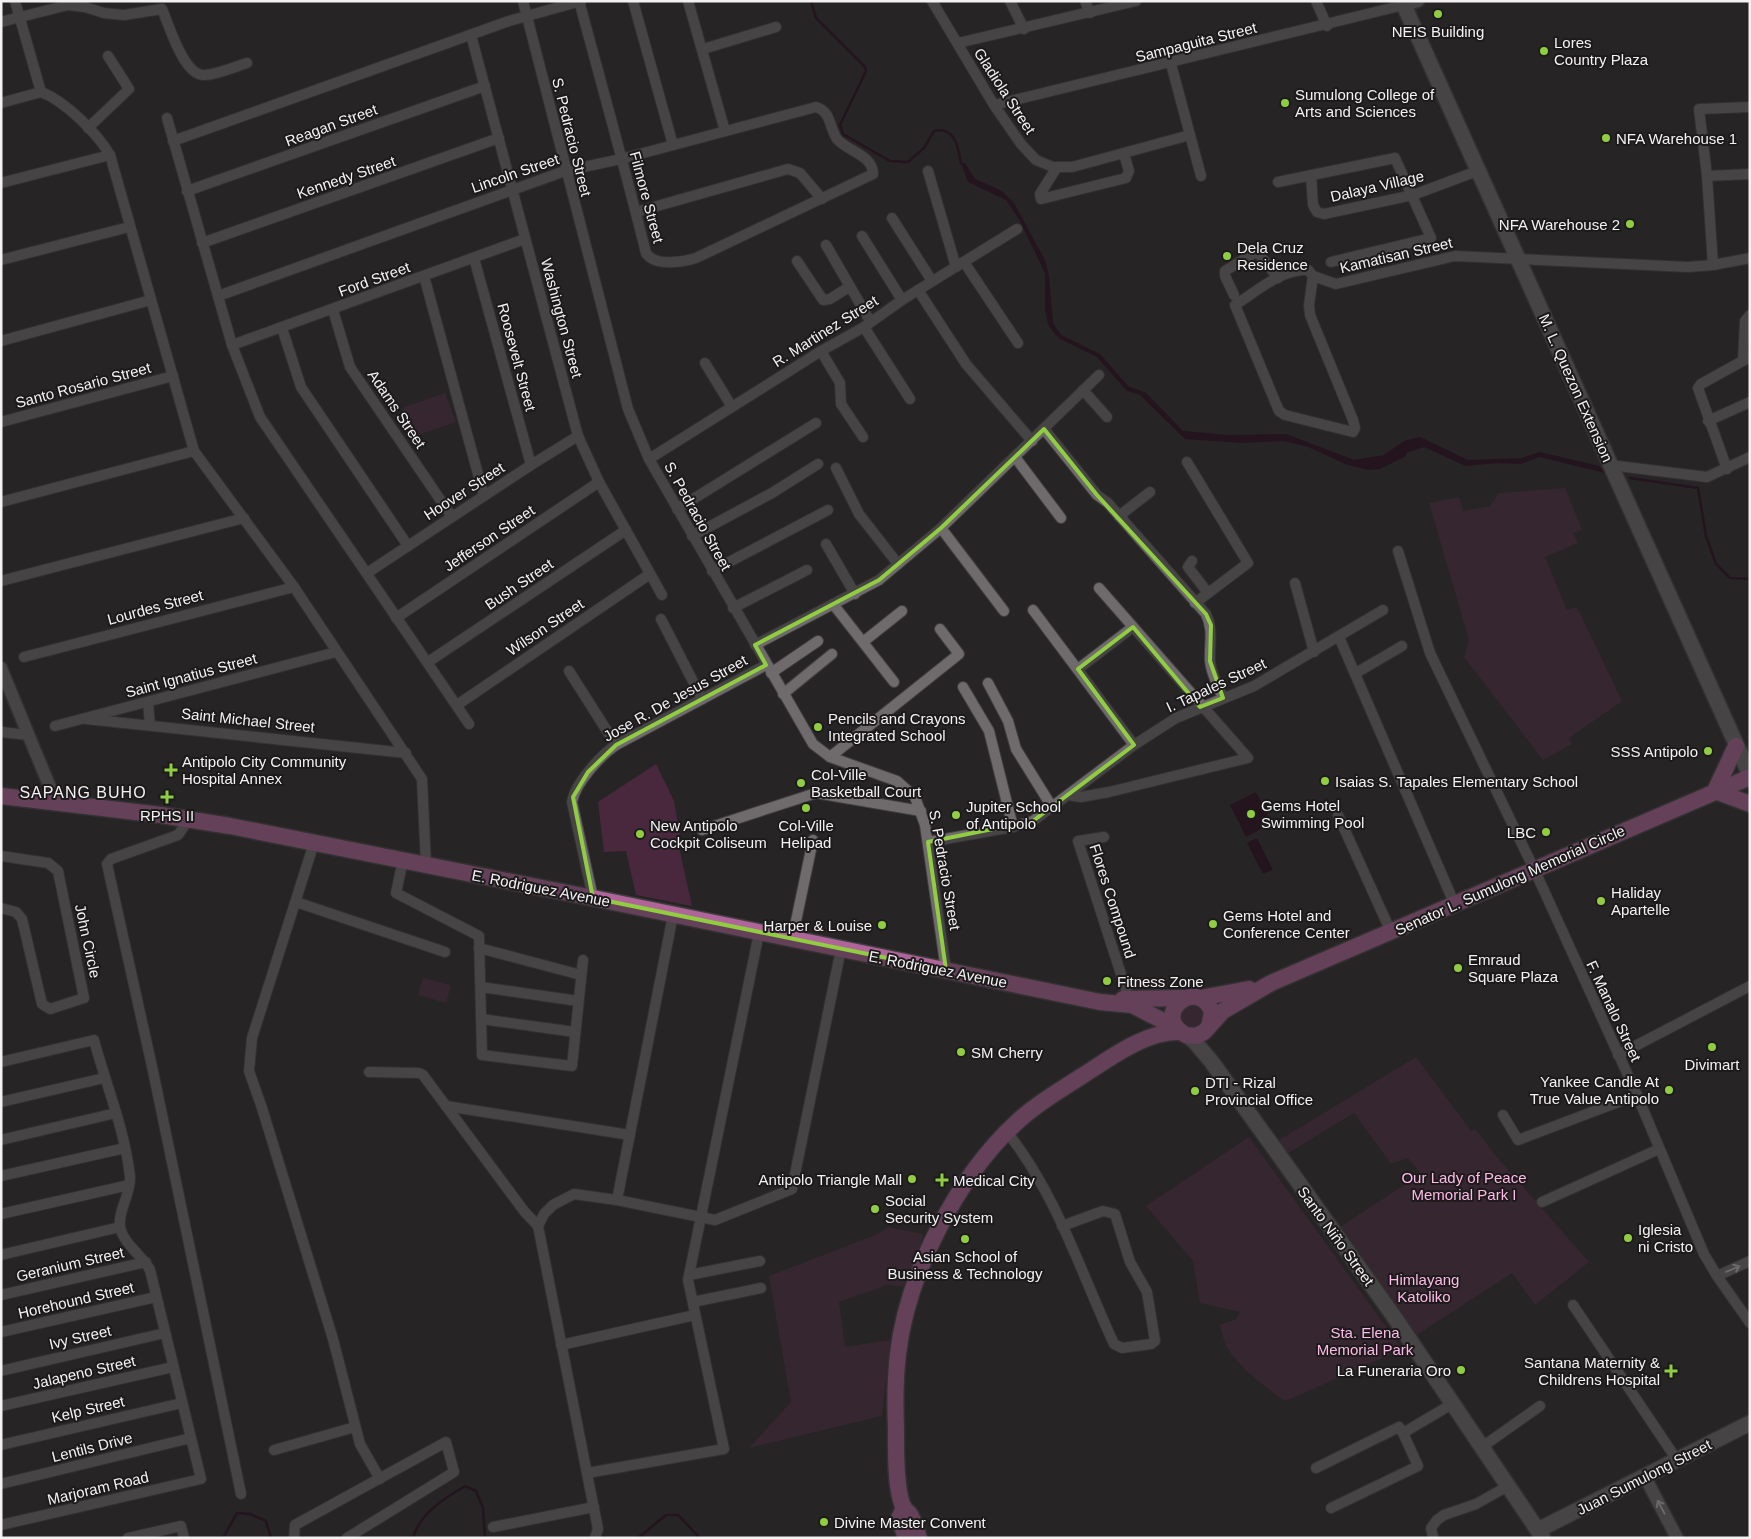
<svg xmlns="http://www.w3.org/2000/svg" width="1751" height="1539" viewBox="0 0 1751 1539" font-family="Helvetica,sans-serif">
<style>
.green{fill:#49283e}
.water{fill:#200018}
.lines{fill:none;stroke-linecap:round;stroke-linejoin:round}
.stream{stroke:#200018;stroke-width:2.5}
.minor-casing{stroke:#413f40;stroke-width:12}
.tertiary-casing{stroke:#413f40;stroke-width:15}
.secondary-casing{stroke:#413f40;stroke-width:18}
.primary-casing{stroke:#413f40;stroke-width:19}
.minor{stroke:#6f6b6d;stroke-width:10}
.tertiary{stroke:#6f6b6d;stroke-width:12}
.secondary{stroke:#6f6b6d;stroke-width:15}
.primary{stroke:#af6599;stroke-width:16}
.oneway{stroke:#bebbbd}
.marked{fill:none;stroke:#90cd41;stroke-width:4;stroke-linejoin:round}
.poi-dot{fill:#90cd41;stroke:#1d1a1c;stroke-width:2}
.labels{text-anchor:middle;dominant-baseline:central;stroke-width:4;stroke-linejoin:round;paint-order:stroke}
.poi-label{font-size:15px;fill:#f3f1f2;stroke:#1d1a1c;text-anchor:start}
.street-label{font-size:15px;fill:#f3f1f2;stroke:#1d1a1c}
.park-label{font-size:15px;fill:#febae6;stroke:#1d1a1c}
.neighbourhood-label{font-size:16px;letter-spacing:1px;fill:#f3f1f2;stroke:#1d1a1c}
</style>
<rect width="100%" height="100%" fill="#262425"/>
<!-- green -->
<g class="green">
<path d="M445,393L456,422L412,437L402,408Z"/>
<path d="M1565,488L1582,530L1573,533L1578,543L1545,557L1567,610L1577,607L1622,701L1569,738L1572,744L1543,760L1464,657L1469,640L1429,503L1459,497L1463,511L1490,506L1499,493Z"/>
<path d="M656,764L674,801L681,842L678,843L692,906L636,895L626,851L604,852L598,802Z"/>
<path d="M423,978L451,985L446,1003L418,995Z"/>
<path d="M1192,1003L1204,1009V1023L1196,1029L1186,1028L1179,1013Z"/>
<path d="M1416,1057L1471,1131L1475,1129L1497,1157L1589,1262L1535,1305L1512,1273L1415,1336L1340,1227L1421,1174L1408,1158L1391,1164L1354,1113L1285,1155L1276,1142Z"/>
<path d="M1249,1137L1402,1349L1286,1401C1269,1391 1234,1363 1226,1345C1223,1339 1222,1332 1220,1325L1236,1319L1240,1312L1200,1303L1193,1261L1146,1206Z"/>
<path d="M888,1227L923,1234L909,1287L887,1285L839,1302L845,1347L890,1340L882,1416L749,1448L791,1402L769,1276L878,1234Z"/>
</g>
<!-- water -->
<g class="water">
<path d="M961,163H965L975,179L1002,191L1014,203L1045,260L1049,276L1053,323L1061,335L1100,354L1128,386L1146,393L1183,431L1228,435L1286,434L1354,460L1384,455L1404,441L1420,437L1468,460L1522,458L1540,452L1599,466L1605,473L1539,457L1521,464L1497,463L1466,466L1424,447L1406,453V456L1380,469L1368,470L1345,464L1308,447L1283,441L1243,443L1185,439L1140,395L1126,390L1097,357L1060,339L1053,332L1048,324L1045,309V273L1019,219L1006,200L968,182Z"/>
<path d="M1256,792L1272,823L1246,837L1230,805Z"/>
<path d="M1257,838L1273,870L1263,874L1247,843Z"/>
</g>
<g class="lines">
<!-- stream -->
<g class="stream">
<path d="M811,1L816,18L865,67L866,71L840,125L843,134L890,161L908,162L924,148L934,131C955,126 958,147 961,163"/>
<path d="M1630,478L1698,488L1706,536L1716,564L1730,578L1750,579"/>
<path d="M223,1538L237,1513L250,1514L266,1521L271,1538"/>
<path d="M413,1538C420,1513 445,1498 465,1486L476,1491L483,1508L485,1538"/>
<path d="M638,1538L666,1515H678L700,1538"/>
</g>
<defs>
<g id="minor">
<path d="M15,1L41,92"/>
<path d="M523,1L628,409L649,459L813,744L830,757L897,781L915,797L925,825L946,970"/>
<path d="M633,1L673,145"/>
<path d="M688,1L725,131"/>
<path d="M932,1L994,105L1021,144L1036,160L1053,167H1072L1190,135"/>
<path d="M1010,1L1024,29"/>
<path d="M1085,1L1090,13"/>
<path d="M1316,1L1327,26"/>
<path d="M1,22L68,5L85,7L104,13L124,15L162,9C169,25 184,77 205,75C219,74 234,67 247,63"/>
<path d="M471,35L578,436L599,482L662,595"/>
<path d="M958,43L1136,1"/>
<path d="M703,49L776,27"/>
<path d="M1171,64L1201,176"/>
<path d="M41,92C65,101 97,133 110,155L194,451L294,587L422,779L426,865"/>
<path d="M1,103L41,92"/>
<path d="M994,105L1404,5"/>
<path d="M167,118L232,345L260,417L469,724"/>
<path d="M88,128L129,89L108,56"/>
<path d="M173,141L509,21L581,1"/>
<path d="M1057,167L1040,194L1041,199L1126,178L1129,171L1124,154"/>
<path d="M928,171L956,267"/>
<path d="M1311,175L1313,205L1317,212L1324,214L1413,195L1480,170"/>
<path d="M1707,176L1750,174"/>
<path d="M1278,182L1395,158L1431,238L1331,262"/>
<path d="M1,183L110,155"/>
<path d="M187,191L485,86"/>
<path d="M636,212L788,169L800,173L822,199"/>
<path d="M892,218L932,281"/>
<path d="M862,236L902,300"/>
<path d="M202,243L499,138"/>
<path d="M826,245L870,321"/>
<path d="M474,258L531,465"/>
<path d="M1,260L129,227"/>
<path d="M797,261L823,300L830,299L849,287"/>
<path d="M964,262L1018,343"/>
<path d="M1713,265L1707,176L1699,109L1750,107"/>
<path d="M424,276L484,496"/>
<path d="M1313,276L1309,305L1310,315L1353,420L1355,428L1353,432L1285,415L1279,411L1235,305C1256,292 1282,268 1308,270L1313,276L1336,284L1455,256L1688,267L1713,265L1750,258"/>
<path d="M918,290L966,364L1032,441"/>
<path d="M1234,295L1225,276V271L1254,253L1259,254L1278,278"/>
<path d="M218,296L565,171L621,159L816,107C831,111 829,127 837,139C847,151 873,155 873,174L696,258C683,262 655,267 646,253C625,169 602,85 579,1"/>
<path d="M333,310L350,367L452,517"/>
<path d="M864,327L910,399"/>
<path d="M282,328L301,387L408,546"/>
<path d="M1,341L151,300"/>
<path d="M232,345L525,239"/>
<path d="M821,351L840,383L841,404L863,437"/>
<path d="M1743,360L1745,321L1750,315"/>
<path d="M705,363L732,407"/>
<path d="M1083,390L1107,417"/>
<path d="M1708,421L1750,402"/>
<path d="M1,422L173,376"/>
<path d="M1044,429L1097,495L1108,503L1206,614C1214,631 1209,644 1210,661C1211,674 1218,686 1223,698"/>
<path d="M1015,457L1061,518"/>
<path d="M649,459L821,351L864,327L902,300L1017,229"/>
<path d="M1187,462L1248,563L1195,603"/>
<path d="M1610,465L1707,477L1750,457"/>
<path d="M836,468L859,514L898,564"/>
<path d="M1727,469L1698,388L1701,384L1750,357"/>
<path d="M1,502L194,451"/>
<path d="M677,509L816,423"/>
<path d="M1119,516L1150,492"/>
<path d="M941,528L1004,611"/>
<path d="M692,536L772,493L818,464"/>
<path d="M826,544L855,594"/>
<path d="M1398,551L1430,653L1535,871L1637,1095L1704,1254L1717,1276L1750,1323"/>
<path d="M1192,561L1188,567L1208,593"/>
<path d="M712,571L828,510"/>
<path d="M367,573L531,465L578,436"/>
<path d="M1,581L244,518"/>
<path d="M1295,583L1314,652"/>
<path d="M833,604L894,682"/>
<path d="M733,608L807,570"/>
<path d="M1033,610L1134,745"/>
<path d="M396,618L599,482"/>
<path d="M661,619L702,699"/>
<path d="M1339,637L1455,905"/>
<path d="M863,642L902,611"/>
<path d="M755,645L879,580L941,528L1099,375"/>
<path d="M24,657L294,587"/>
<path d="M428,662L626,530"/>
<path d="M1078,669L1133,627"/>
<path d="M569,671L616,745"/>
<path d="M771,673L818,641"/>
<path d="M1356,673L1402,646"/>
<path d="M988,683L1008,721L1016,749L1052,807"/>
<path d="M963,687L989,731L1013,827"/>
<path d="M783,694L832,654"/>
<path d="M148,702L150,725"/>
<path d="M457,705L650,574"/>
<path d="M86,719L406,753"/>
<path d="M55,726L336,652"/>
<path d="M1,732L28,735"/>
<path d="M830,757L959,654L940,629"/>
<path d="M1068,795L1081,797L1109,792L1248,758L1099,588"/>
<path d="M1338,815L1391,932"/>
<path d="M189,819L178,835L111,859L107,864L153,1071L241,1494"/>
<path d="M702,830L816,793L921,811"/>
<path d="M1104,837L1078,841L1129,999"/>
<path d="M928,842L1013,827L1033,821L1134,745L1176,718L1254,686L1383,610"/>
<path d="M314,843L252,1038L249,1071L262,1108L333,1339L360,1444L380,1479"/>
<path d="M1,856L48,863L58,871L84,998L50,1009L42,1004L22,919L16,912L1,908"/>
<path d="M403,860L396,893L479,936L482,1055L572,1066L583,960"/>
<path d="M593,898L572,802C575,783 601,755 616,745L766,665"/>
<path d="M296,902L445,952"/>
<path d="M792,940L813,840"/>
<path d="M479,948L581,975"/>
<path d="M481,987L578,1001"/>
<path d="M481,1019L575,1032"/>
<path d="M1618,1055L1750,986"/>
<path d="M1,1062L94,1040C106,1085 125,1130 130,1177C131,1194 118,1210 120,1226C122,1243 143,1256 150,1270L201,1479L1,1525"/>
<path d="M369,1072L419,1073L423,1075L524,1211L538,1226"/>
<path d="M1,1102L104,1078"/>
<path d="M446,1106L630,1135"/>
<path d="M1503,1115L1518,1140L1637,1095"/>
<path d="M1007,1132C1056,1193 1081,1273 1114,1344L1122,1348L1151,1344L1155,1341L1147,1292L1130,1262L1115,1214L1103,1211L1062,1226"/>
<path d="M1,1140L116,1113"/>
<path d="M1,1176L125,1148"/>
<path d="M617,1200L673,915"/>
<path d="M1542,1202L1659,1149"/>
<path d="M1,1214L129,1185"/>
<path d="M1,1255L120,1227"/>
<path d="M689,1275L760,1261"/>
<path d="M1717,1276L1750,1261"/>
<path d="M1,1295L146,1262"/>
<path d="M693,1302L761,1288"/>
<path d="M1573,1305L1677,1460"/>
<path d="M1,1332L156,1297"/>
<path d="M561,1345L695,1315"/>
<path d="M1,1371L165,1333"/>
<path d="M1,1406L173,1367"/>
<path d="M1,1445L182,1403"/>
<path d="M1482,1447L1540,1406"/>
<path d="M274,1450L355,1427"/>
<path d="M1316,1468L1399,1427L1403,1433"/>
<path d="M587,1473L724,1449L688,1280L759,933"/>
<path d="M1,1484L191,1438"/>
<path d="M1331,1508L1418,1466L1403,1433L1452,1404"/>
<path d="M493,1527L594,1507"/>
<path d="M1433,1537L1431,1528L1437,1520L1444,1515L1476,1504L1508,1486"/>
<path d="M128,1538L181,1526L184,1538"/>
<path d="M294,1538L295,1525L446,1442L454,1472L347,1538"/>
<path d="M595,1538L598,1529L538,1226L544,1214L553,1205L574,1194L617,1200L715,1220L792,1189L841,949"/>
</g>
<g id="tertiary">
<path d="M1404,5L1418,1"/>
<path d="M1,668L56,802"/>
<path d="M1645,1477L1677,1538"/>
</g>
<g id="secondary">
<path d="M1402,1L1750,775"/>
<path d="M1186,1035L1194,1041L1211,1061L1274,1148L1395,1318L1543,1538"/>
<path d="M1538,1530L1750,1423"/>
</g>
<g id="primary">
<path d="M1715,791L1736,746"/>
<path d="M1715,791L1750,804"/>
<path d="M1,796L161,815L230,826L593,898L1100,1002L1132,1005L1175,1027"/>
<path d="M1200,998L1249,989"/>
<path d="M1123,999L1185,998"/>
<path d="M1209,1027L1212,1012C1198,975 1149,1015 1186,1035L1196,1036L1204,1032L1223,1011L1271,983L1750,777"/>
<path d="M904,1508L899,1518L906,1538"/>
<path d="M919,1538C916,1530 914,1519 909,1513C908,1512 904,1509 904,1508C895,1492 896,1448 896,1429C895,1404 895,1379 898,1354C907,1274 958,1176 1017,1122C1036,1104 1059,1091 1082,1076C1109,1059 1147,1030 1180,1032"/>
</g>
</defs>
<!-- minor casing -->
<use href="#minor" class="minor-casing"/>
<!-- tertiary casing -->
<use href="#tertiary" class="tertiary-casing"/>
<!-- secondary casing -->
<use href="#secondary" class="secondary-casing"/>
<!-- primary casing -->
<use href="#primary" class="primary-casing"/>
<!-- minor -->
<use href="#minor" class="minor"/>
<!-- tertiary -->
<use href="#tertiary" class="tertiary"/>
<!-- secondary -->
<use href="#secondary" class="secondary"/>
<!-- primary -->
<use href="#primary" class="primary"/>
</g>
<!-- one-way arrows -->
<defs><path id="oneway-shaft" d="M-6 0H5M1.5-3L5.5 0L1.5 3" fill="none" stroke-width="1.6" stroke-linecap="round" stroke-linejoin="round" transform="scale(1.25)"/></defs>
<g class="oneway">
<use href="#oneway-shaft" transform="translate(1733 1269) rotate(-23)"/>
<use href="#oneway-shaft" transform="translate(1661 1507) rotate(-118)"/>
</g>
<!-- marked area -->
<path d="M0 0H1751V1539H0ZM1044,429L1097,495L1206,614L1211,625L1210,661L1223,698L1200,707L1133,627L1078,669L1134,745L1033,821L928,842L946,970L593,898L573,797L588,772L616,745L766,665L755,645L879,580L941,528Z" fill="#262425" fill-opacity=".55" fill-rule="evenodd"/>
<path class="marked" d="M1044,429L1097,495L1206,614L1211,625L1210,661L1223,698L1200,707L1133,627L1078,669L1134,745L1033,821L928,842L946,970L593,898L573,797L588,772L616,745L766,665L755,645L879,580L941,528Z"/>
<!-- markers -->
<g class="poi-dot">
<circle cx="1438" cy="14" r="5"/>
<circle cx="1544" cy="51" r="5"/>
<circle cx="1285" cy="103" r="5"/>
<circle cx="1606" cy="138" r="5"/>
<circle cx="1630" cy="224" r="5"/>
<circle cx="1227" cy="256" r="5"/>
<circle cx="818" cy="727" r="5"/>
<circle cx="1708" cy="751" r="5"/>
<path d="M168.5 762.5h5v5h5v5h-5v5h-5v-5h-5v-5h5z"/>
<circle cx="1325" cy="781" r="5"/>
<circle cx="801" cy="783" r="5"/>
<path d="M164.5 789.5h5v5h5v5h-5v5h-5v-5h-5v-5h5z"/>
<circle cx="806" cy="808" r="5"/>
<circle cx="1251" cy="814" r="5"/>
<circle cx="956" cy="815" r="5"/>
<circle cx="1546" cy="832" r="5"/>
<circle cx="640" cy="834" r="5"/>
<circle cx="1601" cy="901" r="5"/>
<circle cx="1213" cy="924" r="5"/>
<circle cx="882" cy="925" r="5"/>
<circle cx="1458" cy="968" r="5"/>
<circle cx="1107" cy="981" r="5"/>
<circle cx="1712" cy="1047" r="5"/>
<circle cx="961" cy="1052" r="5"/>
<circle cx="1669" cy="1090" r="5"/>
<circle cx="1195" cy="1091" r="5"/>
<circle cx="912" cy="1179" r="5"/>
<path d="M939.5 1172.5h5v5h5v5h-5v5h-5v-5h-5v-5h5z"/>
<circle cx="875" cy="1209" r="5"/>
<circle cx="1628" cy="1238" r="5"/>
<circle cx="965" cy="1239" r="5"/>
<circle cx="1461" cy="1370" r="5"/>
<path d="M1668.5 1363.5h5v5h5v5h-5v5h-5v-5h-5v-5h5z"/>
<circle cx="824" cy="1522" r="5"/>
</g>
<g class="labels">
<!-- poi labels -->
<g class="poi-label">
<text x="1438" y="31" text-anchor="middle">NEIS Building</text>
<text x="1554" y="42">Lores<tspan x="1554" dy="17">Country Plaza</tspan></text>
<text x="1295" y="94">Sumulong College of<tspan x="1295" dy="17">Arts and Sciences</tspan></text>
<text x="1616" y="138">NFA Warehouse 1</text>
<text x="1620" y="224" text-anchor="end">NFA Warehouse 2</text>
<text x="1237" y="247">Dela Cruz<tspan x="1237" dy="17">Residence</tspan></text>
<text x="828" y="718">Pencils and Crayons<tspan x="828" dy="17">Integrated School</tspan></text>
<text x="1698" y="751" text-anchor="end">SSS Antipolo</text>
<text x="182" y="761">Antipolo City Community<tspan x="182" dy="17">Hospital Annex</tspan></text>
<text x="811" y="774">Col-Ville<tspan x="811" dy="17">Basketball Court</tspan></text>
<text x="1335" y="781">Isaias S. Tapales Elementary School</text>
<text x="1261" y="805">Gems Hotel<tspan x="1261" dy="17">Swimming Pool</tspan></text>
<text x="966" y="806">Jupiter School<tspan x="966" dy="17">of Antipolo</tspan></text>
<text x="167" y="815" text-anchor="middle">RPHS II</text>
<text x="650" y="825">New Antipolo<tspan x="650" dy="17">Cockpit Coliseum</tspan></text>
<text x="806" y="825" text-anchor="middle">Col-Ville<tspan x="806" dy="17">Helipad</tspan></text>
<text x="1536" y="832" text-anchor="end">LBC</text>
<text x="1611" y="892">Haliday<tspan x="1611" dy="17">Apartelle</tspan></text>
<text x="1223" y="915">Gems Hotel and<tspan x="1223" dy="17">Conference Center</tspan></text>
<text x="872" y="925" text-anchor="end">Harper &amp; Louise</text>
<text x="1468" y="959">Emraud<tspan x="1468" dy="17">Square Plaza</tspan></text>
<text x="1117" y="981">Fitness Zone</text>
<text x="971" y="1052">SM Cherry</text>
<text x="1712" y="1064" text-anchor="middle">Divimart</text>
<text x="1659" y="1081" text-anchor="end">Yankee Candle At<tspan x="1659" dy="17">True Value Antipolo</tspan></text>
<text x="1205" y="1082">DTI - Rizal<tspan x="1205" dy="17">Provincial Office</tspan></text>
<text x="902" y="1179" text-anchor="end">Antipolo Triangle Mall</text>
<text x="953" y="1180">Medical City</text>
<text x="885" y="1200">Social<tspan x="885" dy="17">Security System</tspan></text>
<text x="1638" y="1229">Iglesia<tspan x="1638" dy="17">ni Cristo</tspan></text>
<text x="965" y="1256" text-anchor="middle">Asian School of<tspan x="965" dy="17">Business &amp; Technology</tspan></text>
<text x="1660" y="1362" text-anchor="end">Santana Maternity &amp;<tspan x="1660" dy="17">Childrens Hospital</tspan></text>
<text x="1451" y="1370" text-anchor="end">La Funeraria Oro</text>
<text x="834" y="1522">Divine Master Convent</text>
</g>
<!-- street labels -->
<g class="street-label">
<text transform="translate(1196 42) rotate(-14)">Sampaguita Street</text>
<text transform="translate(1005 91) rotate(57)">Gladiola Street</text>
<text transform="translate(331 125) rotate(-20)">Reagan Street</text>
<text transform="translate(572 137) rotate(76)">S. Pedracio Street</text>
<text transform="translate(515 173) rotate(-19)">Lincoln Street</text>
<text transform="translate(346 177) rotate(-19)">Kennedy Street</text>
<text transform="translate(1377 186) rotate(-13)">Dalaya Village</text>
<text transform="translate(647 197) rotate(75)">Filmore Street</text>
<text transform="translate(1396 255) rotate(-13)">Kamatisan Street</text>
<text transform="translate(374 279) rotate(-20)">Ford Street</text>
<text transform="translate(562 318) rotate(75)">Washington Street</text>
<text transform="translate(825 331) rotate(-32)">R. Martinez Street</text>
<text transform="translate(517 357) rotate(75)">Roosevelt Street</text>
<text transform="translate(83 385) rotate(-15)">Santo Rosario Street</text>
<text transform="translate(1576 388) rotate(66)">M. L. Quezon Extension</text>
<text transform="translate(397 409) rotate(56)">Adams Street</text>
<text transform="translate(464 491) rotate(-33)">Hoover Street</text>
<text transform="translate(698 516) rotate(61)">S. Pedracio Street</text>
<text transform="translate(489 538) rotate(-34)">Jefferson Street</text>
<text transform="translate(519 584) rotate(-34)">Bush Street</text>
<text transform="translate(155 607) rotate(-15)">Lourdes Street</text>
<text transform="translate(545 627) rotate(-34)">Wilson Street</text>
<text transform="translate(191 675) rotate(-15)">Saint Ignatius Street</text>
<text transform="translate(1216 685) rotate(-25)">I. Tapales Street</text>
<text transform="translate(675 698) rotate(-29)">Jose R. De Jesus Street</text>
<text transform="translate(248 720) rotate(6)">Saint Michael Street</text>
<text transform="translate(945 870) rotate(80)">S. Pedracio Street</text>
<text transform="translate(1510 880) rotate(-24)">Senator L. Sumulong Memorial Circle</text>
<text transform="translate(541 888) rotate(11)">E. Rodriguez Avenue</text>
<text transform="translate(1113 901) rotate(72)">Flores Compound</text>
<text transform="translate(88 941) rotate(78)">John Circle</text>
<text transform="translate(938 969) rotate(11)">E. Rodriguez Avenue</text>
<text transform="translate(1614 1011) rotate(65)">F. Manalo Street</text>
<text transform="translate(1336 1236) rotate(54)">Santo Niño Street</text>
<text transform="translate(70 1264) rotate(-13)">Geranium Street</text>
<text transform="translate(76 1300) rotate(-13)">Horehound Street</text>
<text transform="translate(80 1337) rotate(-13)">Ivy Street</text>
<text transform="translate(84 1372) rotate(-13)">Jalapeno Street</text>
<text transform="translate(88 1409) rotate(-13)">Kelp Street</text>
<text transform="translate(92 1447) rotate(-14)">Lentils Drive</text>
<text transform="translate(1644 1477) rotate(-27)">Juan Sumulong Street</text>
<text transform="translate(98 1488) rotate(-13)">Marjoram Road</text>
</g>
<!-- park labels -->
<g class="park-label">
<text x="1464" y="1177">Our Lady of Peace<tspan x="1464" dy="17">Memorial Park I</tspan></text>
<text x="1424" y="1279">Himlayang<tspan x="1424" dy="17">Katoliko</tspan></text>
<text x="1365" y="1332">Sta. Elena<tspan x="1365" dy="17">Memorial Park</tspan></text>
</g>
<!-- neighbourhood labels -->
<g class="neighbourhood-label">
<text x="83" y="792">SAPANG BUHO</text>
</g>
</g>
<!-- border -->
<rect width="1751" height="1539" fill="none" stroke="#f3f1f2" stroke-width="5"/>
</svg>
